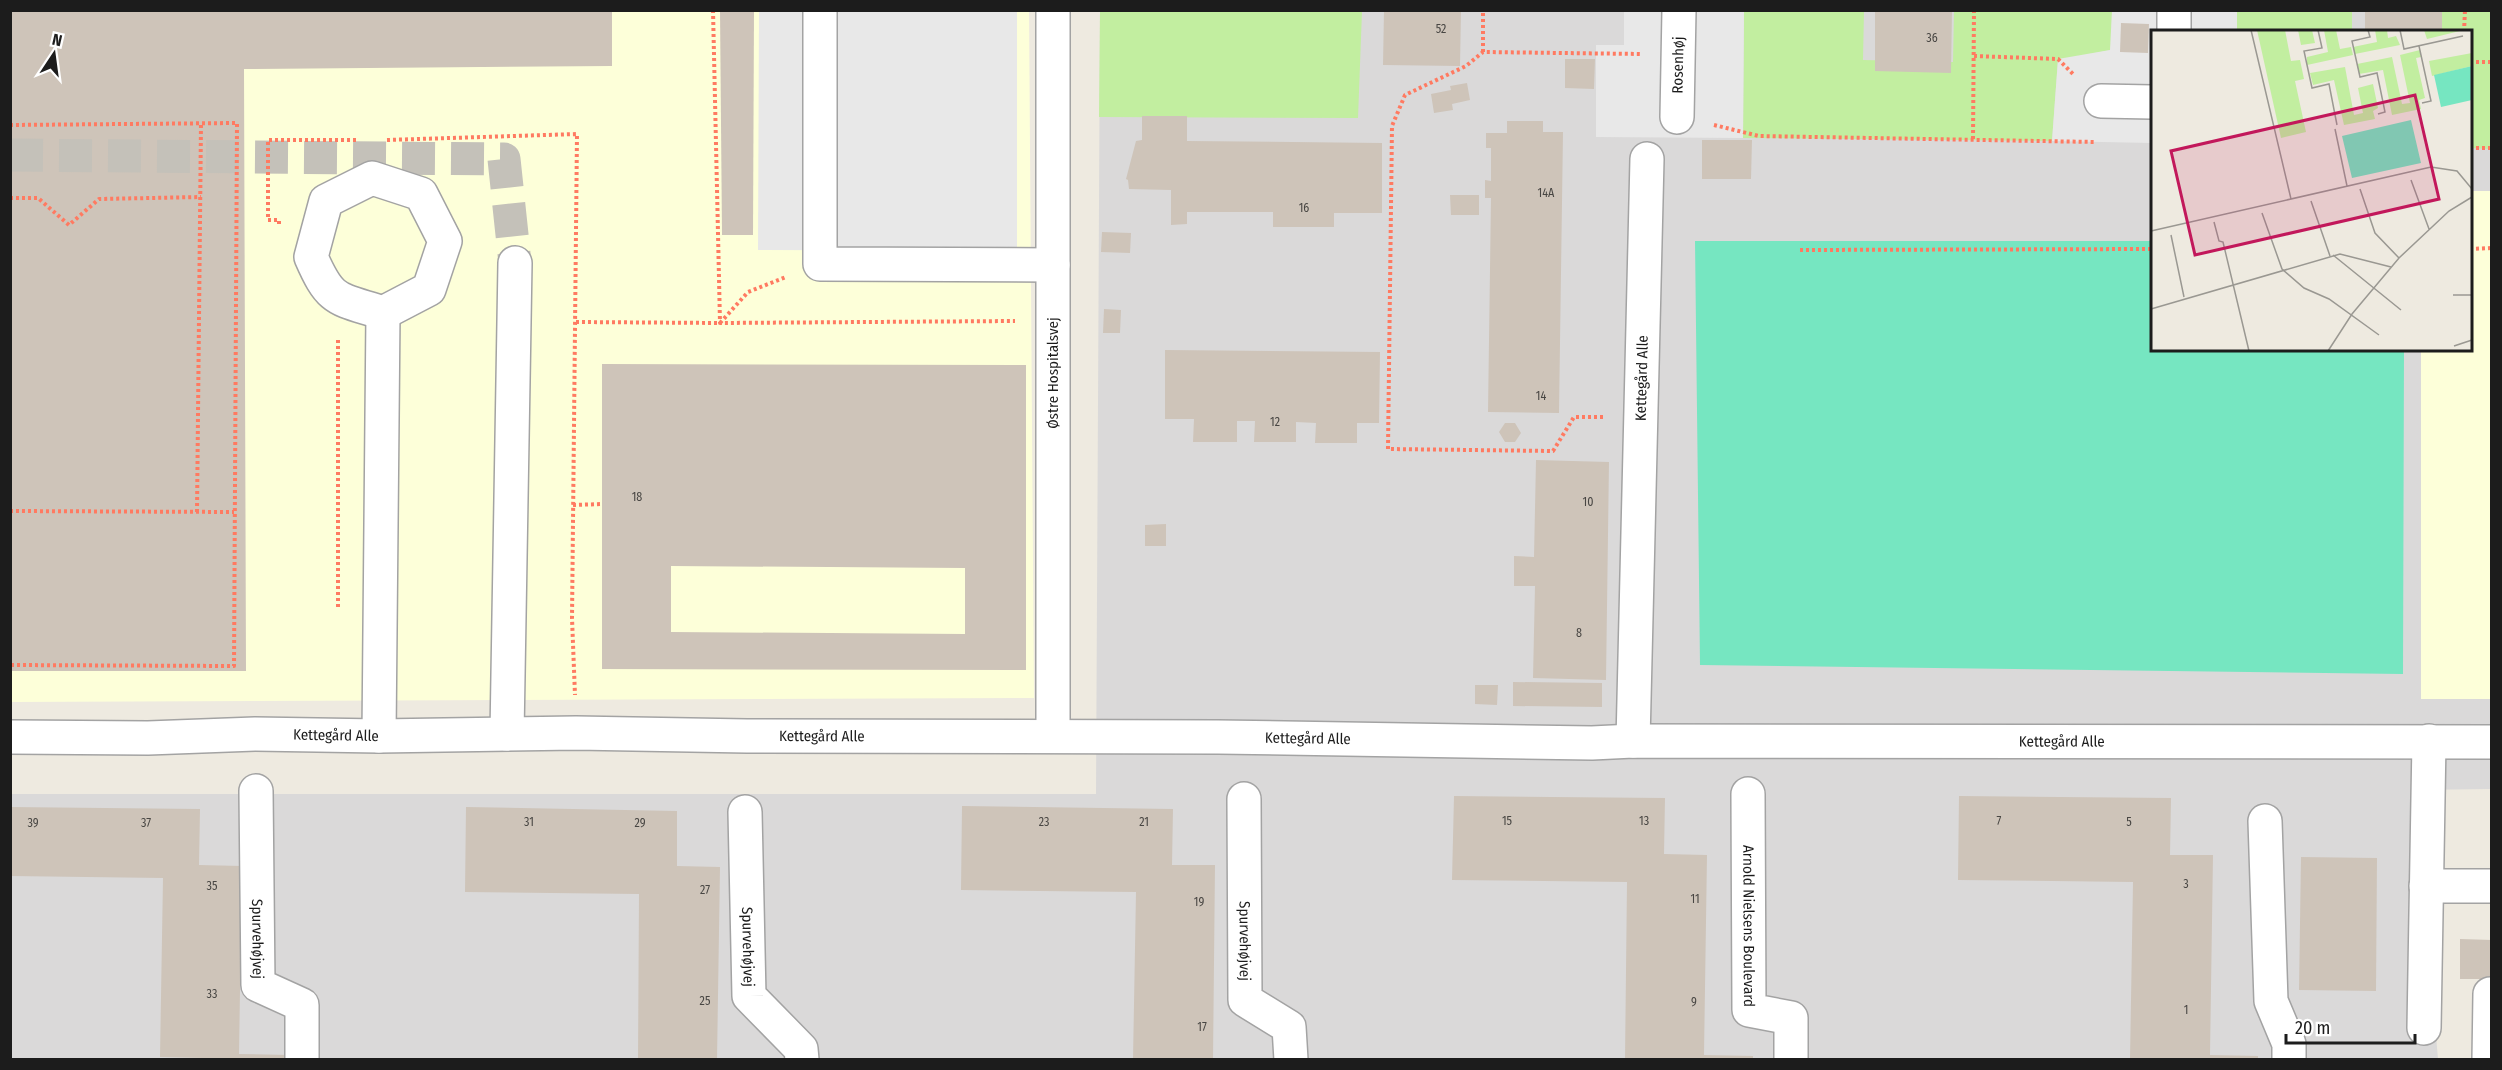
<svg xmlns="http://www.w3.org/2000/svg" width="2502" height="1070" viewBox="0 0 2502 1070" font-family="'Fira Sans Condensed',sans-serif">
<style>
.residential{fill:#dad9d9;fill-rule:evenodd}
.education{fill:#fdffd9}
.grass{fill:#c2eea0}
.pitch{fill:#76e6c1}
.parking{fill:#e8e8e8}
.building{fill:#cec4b9;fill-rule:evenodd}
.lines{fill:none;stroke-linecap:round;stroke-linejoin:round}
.minor-tunnel{stroke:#c4c1b9;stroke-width:33;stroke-dasharray:33 16;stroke-linecap:butt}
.minor-casing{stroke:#a3a3a3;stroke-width:36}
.path{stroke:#ff7a61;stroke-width:4;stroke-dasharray:3 3;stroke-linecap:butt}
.minor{stroke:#fff;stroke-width:33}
.labels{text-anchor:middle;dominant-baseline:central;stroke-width:4.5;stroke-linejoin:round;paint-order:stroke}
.number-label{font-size:12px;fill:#484643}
.street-label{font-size:15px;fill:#1c1c1c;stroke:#fff}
.inset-road{fill:none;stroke:#9a9892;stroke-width:1.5}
.view{fill:#c2185b;fill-opacity:0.15;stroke:#c2185b;stroke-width:3}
.inset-edge{fill:none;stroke:#1c1c1c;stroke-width:3}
</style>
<rect width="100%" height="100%" fill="#eeeae0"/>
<!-- residential -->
<path class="residential" d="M1100,11H2491V789L2415,790L2438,1059L11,1060V794H1096ZM2152,32H2470V350H2152Z"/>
<!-- education -->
<g class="education">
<path d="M10,11H1029L1034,698L11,702Z"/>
<path d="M2471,191H2492L2491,699H2421V350H2470Z"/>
</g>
<!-- grass -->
<g class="grass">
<path d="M1100,11H1362L1358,118L1099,117Z"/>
<path d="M1744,11H1864L1863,60L1953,62L1954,11H2112L2111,50L2058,60L2052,141L1743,138Z"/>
<rect x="2237" y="11" width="115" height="20"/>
<path d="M2440,11H2491V149L2471,148L2470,32H2440Z"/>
</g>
<!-- pitch -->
<path class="pitch" d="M1695,241H2152V350H2404L2403,674L1700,665Z"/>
<!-- parking -->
<g class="parking">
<path d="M759,11H1017V251L758,250Z"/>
<path d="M1624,11H1744L1743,138L1596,137V45H1624Z"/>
<path d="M2112,11H2237V31L2152,32V143L2052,141L2058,59L2110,50Z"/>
</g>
<!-- building -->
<g class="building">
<path d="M10,10H612V66L244,69L246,671H10Z"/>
<path d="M720,10H754L753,235H722Z"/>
<path d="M1384,10H1461L1460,66L1383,65Z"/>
<path d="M1875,10H1952L1951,73L1875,71Z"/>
<rect x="2365" y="10" width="77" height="22"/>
<path d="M2121,23L2149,24L2148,53L2120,52Z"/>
<path d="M1565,59H1595L1594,89L1565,88Z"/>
<path d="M1467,83L1470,100L1452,104L1453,110L1434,113L1431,94L1451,90L1450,86Z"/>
<path d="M1142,116H1187V141L1382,143V213H1334V227H1273V212H1187V224L1171,225V190L1129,189L1128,180L1126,179L1136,141L1142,140Z"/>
<path d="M1507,121H1543V132H1563L1559,413L1488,412L1491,198H1485V180L1491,181V148H1486V133H1507Z"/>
<path d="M1702,140H1752L1751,179H1702Z"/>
<path d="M1450,195H1479V215H1451Z"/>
<path d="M1102,232L1131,233L1130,253L1101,252Z"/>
<path d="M1104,309L1121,310L1120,333H1103Z"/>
<path d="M1165,350L1380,352L1379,423H1357V443H1315L1316,423L1296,422V442H1254L1255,421H1237V442H1193L1194,419H1165Z"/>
<path d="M602,364L1026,365V670L602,669ZM671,566L965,568V634L671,632Z"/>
<path d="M1505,423H1515L1521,433L1515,442H1505L1499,432Z"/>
<path d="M1536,460L1609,462L1606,680L1533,678L1535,586H1514V556L1534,557Z"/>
<path d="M1166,524V546H1145V525Z"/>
<path d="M1513,682L1602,683V707L1513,706Z"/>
<path d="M1475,685H1498L1497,705L1475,704Z"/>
<path d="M1454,796L1665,798L1664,854L1707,855L1704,1055L1753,1056V1060H1625L1627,882L1452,880Z"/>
<path d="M1959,796L2171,798L2170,855H2213L2210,1055L2258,1056V1060H2130L2133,882L1958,880Z"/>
<path d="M962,806L1173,809L1172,865H1215L1213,1060H1133L1136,892L961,890Z"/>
<path d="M10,807L200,809L199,865L242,866L239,1054L288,1055V1060L160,1057L163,878L10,876Z"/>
<path d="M466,807L677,811V866L720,867L717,1060H638L639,894L465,892Z"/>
<path d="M2301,857L2377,858L2376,991L2299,990Z"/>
<path d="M2460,939L2492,940V979H2460Z"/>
</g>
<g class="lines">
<!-- minor-tunnel -->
<path class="minor-tunnel" d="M10,155L504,159L515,263"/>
<defs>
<g id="minor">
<path d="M820,10V264L1053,265"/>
<path d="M1053,10V736"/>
<path d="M2174,32V10"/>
<path d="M2101,101L2152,102"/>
<path id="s1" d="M1677,117L1679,10"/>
<path d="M372,178L421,194L445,241L429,289L383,313C337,298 331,303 311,257L326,201Z"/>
<path d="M507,734L515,263"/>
<path d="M379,736L383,313"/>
<path id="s2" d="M10,737L148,738L255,734L379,736L576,733L747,736L1218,737L1592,743L1633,741L2492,742"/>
<path id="s3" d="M1633,741L1647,159"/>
<path id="s4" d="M256,791L258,985L302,1005V1060"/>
<path id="s5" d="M1748,794L1749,1010L1791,1018V1060"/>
<path id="s6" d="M1244,799L1245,1000L1289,1027L1291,1060"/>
<path id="s7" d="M745,812L749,996L801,1049L802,1060"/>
<path d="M2265,821L2271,1001L2289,1044V1060"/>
<path d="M2426,886H2492"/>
<path d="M2424,1028L2429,741"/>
<path d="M2489,1060L2490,994"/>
</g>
</defs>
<!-- minor casing -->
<use href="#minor" class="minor-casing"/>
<!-- path -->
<g class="path">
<path d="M713,10L720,323L1015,321"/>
<path d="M2464,32L2465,10"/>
<path d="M1483,52V10"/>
<path d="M1974,56L2058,59L2074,75"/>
<path d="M2470,62H2492"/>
<path d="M10,125L237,123L234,666L10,665"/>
<path d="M1714,125L1759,136L2095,142"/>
<path d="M1973,139L1974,10"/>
<path d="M387,140L577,134L572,618L575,695"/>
<path d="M2470,148H2492"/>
<path d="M10,198H38L69,225L99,199L201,197"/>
<path d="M279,224V220H268V140H358"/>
<path d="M2470,249L2492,248"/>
<path d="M1800,250L2152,249"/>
<path d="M576,322L720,323L748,292L786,277"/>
<path d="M338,340V609"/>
<path d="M1603,417H1574L1553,451L1388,449L1392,126L1405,95L1466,66L1483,52L1641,54"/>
<path d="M573,505L602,504"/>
<path d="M10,511L234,512"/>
<path d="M197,512L201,123"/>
</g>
<!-- minor -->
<use href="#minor" class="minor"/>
</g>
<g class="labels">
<!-- number labels -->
<g class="number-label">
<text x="1441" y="29">52</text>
<text x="1932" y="38">36</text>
<text x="1546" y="193">14A</text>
<text x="1304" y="208">16</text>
<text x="1541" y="396">14</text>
<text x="1275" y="422">12</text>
<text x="637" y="497">18</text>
<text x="1588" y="502">10</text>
<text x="1579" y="633">8</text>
<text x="1507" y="821">15</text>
<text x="1644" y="821">13</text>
<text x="1999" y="821">7</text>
<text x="529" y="822">31</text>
<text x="1044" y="822">23</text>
<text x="1144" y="822">21</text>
<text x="2129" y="822">5</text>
<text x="33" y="823">39</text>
<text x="146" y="823">37</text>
<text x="640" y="823">29</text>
<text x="2186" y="884">3</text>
<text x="212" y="886">35</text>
<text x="705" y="890">27</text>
<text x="1695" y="899">11</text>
<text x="1199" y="902">19</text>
<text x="212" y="994">33</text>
<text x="705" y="1001">25</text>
<text x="1694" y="1002">9</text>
<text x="2186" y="1010">1</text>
<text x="1202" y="1027">17</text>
</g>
<!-- street labels -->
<g class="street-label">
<text stroke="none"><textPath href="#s1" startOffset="52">Rosenhøj</textPath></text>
<text transform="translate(1053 373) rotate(-90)">Østre Hospitalsvej</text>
<text stroke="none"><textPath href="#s3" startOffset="363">Kettegård Alle</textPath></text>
<text stroke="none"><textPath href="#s2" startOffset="326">Kettegård Alle</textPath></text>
<text stroke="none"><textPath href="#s2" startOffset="812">Kettegård Alle</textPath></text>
<text stroke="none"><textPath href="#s2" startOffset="1298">Kettegård Alle</textPath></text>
<text stroke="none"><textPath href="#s2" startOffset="2052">Kettegård Alle</textPath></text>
<text stroke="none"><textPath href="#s5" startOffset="132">Arnold Nielsens Boulevard</textPath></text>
<text stroke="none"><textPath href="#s4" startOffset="148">Spurvehøjvej</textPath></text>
<text stroke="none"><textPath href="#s6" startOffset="142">Spurvehøjvej</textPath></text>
<text stroke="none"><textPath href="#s7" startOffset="135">Spurvehøjvej</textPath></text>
</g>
</g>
<!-- overview -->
<g transform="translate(2151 30)">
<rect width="321" height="321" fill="#eeeae0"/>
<path d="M106,0H134L140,31L149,30L153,49L144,51L155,102L130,108ZM147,0H161L164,13L150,15ZM173,0H185L189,19L200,17L202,25L156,35V27L177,22ZM224,0H236L237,8L245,6L249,15L204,24L202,17L226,12ZM273,0H313L276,9ZM269,20L270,27L265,28L274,68L268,70L270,79L241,85L232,40L208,44L206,34L241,27L251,74L259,73L249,25ZM321,23V36L281,46L278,31ZM194,37L203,85L212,83L207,58L222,54L227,78L222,81L224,89L193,95L183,50L162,55L159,43Z" fill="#c2eea0"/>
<path d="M321,36V70L290,77L283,45ZM260,90L270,133L201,148L191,106Z" fill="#76e6c1"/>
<path class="inset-road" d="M100,0L140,169M167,0L171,18L153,21L161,58L178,54L186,95M217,0L219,7L201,11L209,47L226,43L234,82L227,84M249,0L253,19L312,6M268,16L280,71L271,73M184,99L196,156M260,150L278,199M209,159L224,203L248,228M160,171L179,226M111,183L131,239L153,258L178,269L228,305M63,192L68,211L72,212L98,321M0,201L280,137L306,141L321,159M20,205L33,267M182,225L250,280M302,265H321M0,279L189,224L240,237M303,316L321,310M177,321L201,284L248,228L298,181L321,167"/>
<path class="view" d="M264,65L288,169L44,225L20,121Z"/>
<rect width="321" height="321" class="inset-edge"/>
</g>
<!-- border -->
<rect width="2502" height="1070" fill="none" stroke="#1c1c1c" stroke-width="24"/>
<!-- north arrow -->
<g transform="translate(54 54) rotate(13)" stroke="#ffffff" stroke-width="4.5" paint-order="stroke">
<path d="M0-4.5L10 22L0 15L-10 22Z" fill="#1c1c1c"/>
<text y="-9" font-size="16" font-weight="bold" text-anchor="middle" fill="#1c1c1c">N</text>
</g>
<!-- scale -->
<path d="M2286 1034v9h129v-9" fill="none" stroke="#1c1c1c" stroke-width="3"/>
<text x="2295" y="1034" font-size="18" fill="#1c1c1c" stroke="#ffffff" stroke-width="4.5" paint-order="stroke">20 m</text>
</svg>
